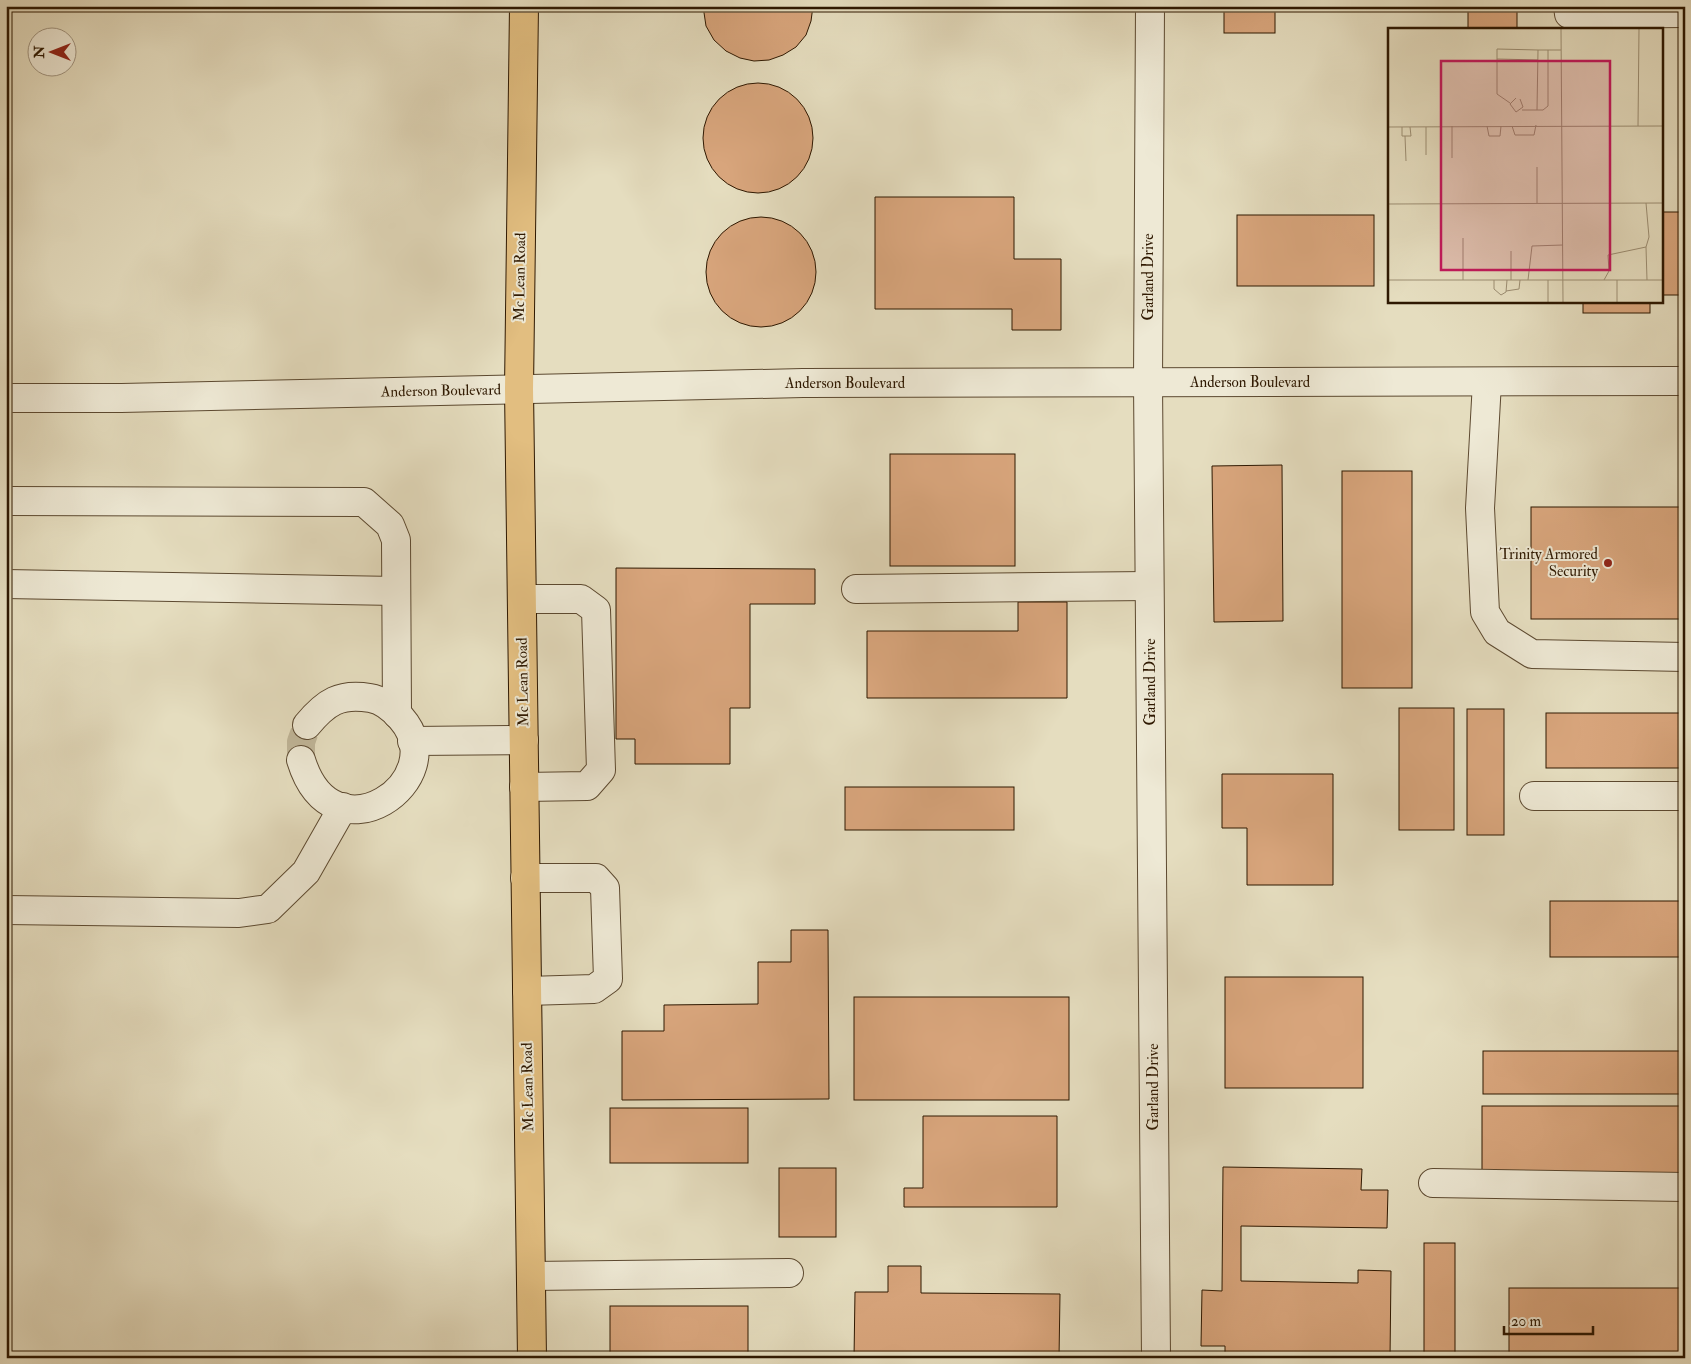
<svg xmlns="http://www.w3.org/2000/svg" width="1691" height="1364" viewBox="0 0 1691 1364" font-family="'IM FELL Double Pica',serif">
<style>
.building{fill:#d8a57c;stroke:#2e1801}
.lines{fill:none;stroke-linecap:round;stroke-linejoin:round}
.minor-tunnel{stroke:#c0b699;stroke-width:28;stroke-dasharray:28 14;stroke-linecap:butt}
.minor-casing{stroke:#5c4930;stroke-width:30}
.major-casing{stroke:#2e1801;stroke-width:30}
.minor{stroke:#eee9d5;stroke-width:28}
.major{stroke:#e2be80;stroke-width:28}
.poi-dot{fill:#8f2418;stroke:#eee9d5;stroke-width:2}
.labels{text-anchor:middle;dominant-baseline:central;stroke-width:4;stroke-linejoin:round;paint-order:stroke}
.street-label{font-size:15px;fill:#2e1801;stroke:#eee9d5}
.poi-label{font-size:15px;fill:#2e1801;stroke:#eee9d5;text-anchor:end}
.inset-road{fill:none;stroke:#9c8e73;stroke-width:1}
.view{fill:#c2185b;fill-opacity:0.15;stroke:#c2185b;stroke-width:2.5}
.inset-edge{fill:none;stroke:#2e1801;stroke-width:2.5}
</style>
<rect width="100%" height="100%" fill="#e5ddbf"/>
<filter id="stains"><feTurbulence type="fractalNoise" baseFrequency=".004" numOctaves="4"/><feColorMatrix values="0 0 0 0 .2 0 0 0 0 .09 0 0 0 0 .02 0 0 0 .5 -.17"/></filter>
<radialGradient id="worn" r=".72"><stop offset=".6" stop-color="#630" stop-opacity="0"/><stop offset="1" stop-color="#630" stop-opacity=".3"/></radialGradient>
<!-- building -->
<g class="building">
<path d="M703,6H813L811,21L806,35L796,47L783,55L769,60L754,61L740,58L726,51L714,40L706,26Z"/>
<rect x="1224" y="6" width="51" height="27"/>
<rect x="1468" y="6" width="49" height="23"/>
<circle cx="758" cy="138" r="55"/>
<path d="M875,197H1014V259H1061V330H1012V309H875Z"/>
<rect x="1662" y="212" width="23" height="83"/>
<rect x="1237" y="215" width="137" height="71"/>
<circle cx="761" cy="272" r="55"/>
<rect x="1583" y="301" width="67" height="12"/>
<rect x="890" y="454" width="125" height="112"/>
<path d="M1282,465L1283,621L1214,622L1212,466Z"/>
<rect x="1342" y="471" width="70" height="217"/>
<rect x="1531" y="507" width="154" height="112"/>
<path d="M616,568L815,569V604H750V708H730V764H635V739H616Z"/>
<path d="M1018,602H1067V698H867V631H1018Z"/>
<rect x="1399" y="708" width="55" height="122"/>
<rect x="1467" y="709" width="37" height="126"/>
<rect x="1546" y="713" width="139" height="55"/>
<path d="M1222,774H1333V885H1247V828H1222Z"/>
<rect x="845" y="787" width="169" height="43"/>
<rect x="1550" y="901" width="135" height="56"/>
<path d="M791,930H828L829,1099L622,1100V1031H664V1005L758,1004V962H791Z"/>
<rect x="1225" y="977" width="138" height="111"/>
<rect x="854" y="997" width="215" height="103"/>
<rect x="1483" y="1051" width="202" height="43"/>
<rect x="1482" y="1106" width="203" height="73"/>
<rect x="610" y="1108" width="138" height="55"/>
<path d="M923,1116H1057V1207H904V1188H923Z"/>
<path d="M1223,1167L1362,1169L1361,1190H1388L1387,1228L1241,1226V1281L1358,1283V1270L1391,1271L1390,1358H1225V1346H1201L1202,1290L1222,1291Z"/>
<rect x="779" y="1168" width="57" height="69"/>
<rect x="1424" y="1243" width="31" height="115"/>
<path d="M888,1266H921V1293L1060,1294L1059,1358H854L855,1292H888Z"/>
<rect x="1509" y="1288" width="176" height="70"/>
<rect x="610" y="1306" width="138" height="52"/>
</g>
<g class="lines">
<!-- minor-tunnel -->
<path class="minor-tunnel" d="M301,760V742L307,725"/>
<defs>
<g id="minor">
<path d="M1150,6L1148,382L1156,1358"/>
<path d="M1568,6L1569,14L1685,13"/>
<path d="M1487,382L1480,508L1485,612L1497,632L1532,654L1685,657"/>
<path d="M6,398H121L803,383L1685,381"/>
<path d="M6,501L364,502L390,525L396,540L397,714"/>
<path d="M6,584L396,591"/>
<path d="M856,589L1149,586"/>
<path d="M522,599H581L596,610L601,770L587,786L524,787"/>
<path d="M412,741L524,740"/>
<path d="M301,760C333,865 455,779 401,718C393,709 383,700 370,698C340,693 326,702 307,725"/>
<path d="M1534,796H1685"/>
<path d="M525,878H596L605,888L608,979L594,989L527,991"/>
<path d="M6,910L239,913L268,909L306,872L343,807"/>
<path d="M1433,1183L1685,1187"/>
<path d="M531,1276L789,1273"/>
</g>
<path id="major" d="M524,6L519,389L532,1358"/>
</defs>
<!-- minor casing -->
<use href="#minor" class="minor-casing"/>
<!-- major casing -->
<use href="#major" class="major-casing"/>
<!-- minor -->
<use href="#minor" class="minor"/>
<!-- major -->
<use href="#major" class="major"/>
</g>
<!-- markers -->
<circle class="poi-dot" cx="1608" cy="563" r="5"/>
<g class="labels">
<!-- street labels -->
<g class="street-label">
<text transform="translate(520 277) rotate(-89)">Mc Lean Road</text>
<text transform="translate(1148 277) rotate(-90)">Garland Drive</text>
<text x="1250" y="382">Anderson Boulevard</text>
<text x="845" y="383">Anderson Boulevard</text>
<text transform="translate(441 391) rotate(-1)">Anderson Boulevard</text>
<text transform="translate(523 682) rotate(-91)">Mc Lean Road</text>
<text transform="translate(1150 682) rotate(-90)">Garland Drive</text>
<text transform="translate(528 1087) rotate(-91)">Mc Lean Road</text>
<text transform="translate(1153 1087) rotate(-90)">Garland Drive</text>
</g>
<!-- poi labels -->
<g class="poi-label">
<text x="1598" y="554">Trinity Armored<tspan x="1598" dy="17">Security</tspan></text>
</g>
</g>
<!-- overview -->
<g transform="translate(1388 28)">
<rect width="275" height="275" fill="#e5ddbf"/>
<path class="inset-road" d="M173,1L175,274M109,31L150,32M128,70L122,76L128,84L135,79L132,71M122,75L109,66V21L150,22M134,82H155L160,78V22H173M149,82L150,22H160M64,98V130M99,98L101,108H112L113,98M124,98L127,107H146L148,97M250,98L251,1M0,99L275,98M14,99V108H23L22,99M38,99V127M17,108L18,133M149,139V175M0,176L275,175M258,219L261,209L258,175M123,223V252M0,252H275M75,252V210M106,252V261L113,267L118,264L119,252M140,252L144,218L175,217M160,252V274M216,252L221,243L220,227L258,219L259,252M229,252V274M118,263L131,261L132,252"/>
<path class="view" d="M53,33H222V242H53Z"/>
<rect width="275" height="275" class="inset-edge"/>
</g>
<!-- margin -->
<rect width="1691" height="1364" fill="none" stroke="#e5ddbf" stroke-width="25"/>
<rect x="8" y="8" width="1676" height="1349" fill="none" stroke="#2e1801" stroke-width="2.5"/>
<rect x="12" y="12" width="1666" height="1339" fill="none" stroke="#2e1801"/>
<!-- north arrow -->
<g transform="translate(52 52) rotate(270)"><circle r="24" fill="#eee9d5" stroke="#a19580"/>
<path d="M0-4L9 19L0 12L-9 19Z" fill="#8f2418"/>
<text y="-8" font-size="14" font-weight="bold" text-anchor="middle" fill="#2e1801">N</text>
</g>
<!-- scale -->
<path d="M1504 1326v8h89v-8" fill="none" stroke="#2e1801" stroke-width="2.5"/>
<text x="1511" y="1326" font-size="15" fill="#2e1801" stroke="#eee9d5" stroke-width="4" paint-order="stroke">20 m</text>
<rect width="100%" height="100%" filter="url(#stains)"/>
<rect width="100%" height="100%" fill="url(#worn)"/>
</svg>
